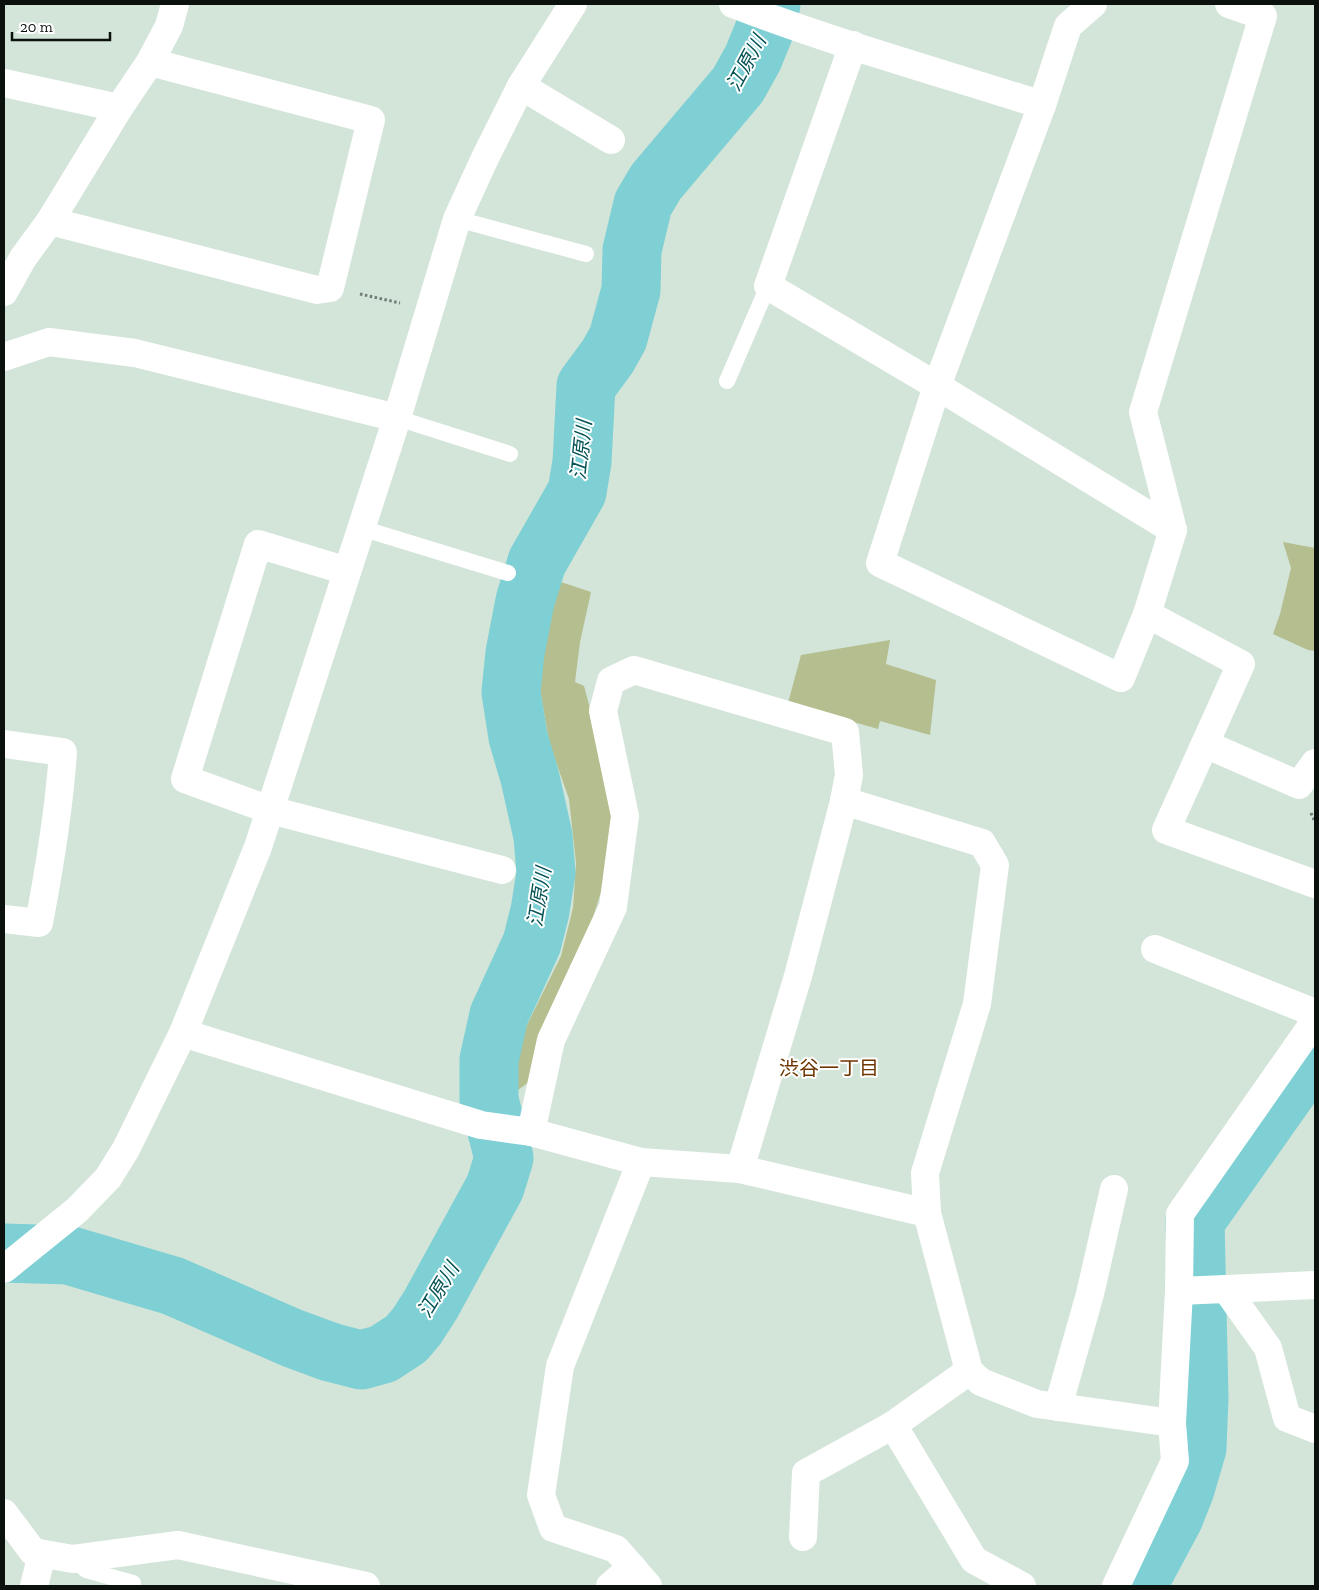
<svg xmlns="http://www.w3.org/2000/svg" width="1319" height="1590" viewBox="0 0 1319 1590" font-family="'Zilla Slab','Noto Sans JP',serif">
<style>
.green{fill:#b4be8e}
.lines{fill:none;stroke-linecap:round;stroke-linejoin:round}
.river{stroke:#7ed0d4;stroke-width:59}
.path{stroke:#707c74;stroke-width:3;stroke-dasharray:2.5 2.5;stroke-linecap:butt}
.service{stroke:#fff;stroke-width:16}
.minor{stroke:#fff;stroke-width:28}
.tertiary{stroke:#fff;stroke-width:28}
.labels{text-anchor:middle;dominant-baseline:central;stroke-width:4;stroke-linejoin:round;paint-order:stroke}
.water-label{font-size:20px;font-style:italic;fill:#045255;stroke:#fff}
.neighbourhood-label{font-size:20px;fill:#6e3600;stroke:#fff}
</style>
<rect width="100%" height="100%" fill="#d3e4d9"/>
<!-- green -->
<g class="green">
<path d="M1283,542L1315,548V651L1308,650L1273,634L1280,614L1291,568Z"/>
<path d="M558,581L591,592L580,642L575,682L584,686L610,784L612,830L604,882L591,924L530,1081L518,1090L516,1060L527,1025L561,956L573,908L576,863L569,799L549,742L538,677Z"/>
<path d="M890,640L886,664L936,680L930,735L880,721L878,729L788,703L801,655Z"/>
</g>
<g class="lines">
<!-- river -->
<g class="river">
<path d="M4,1253L68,1255L173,1286L292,1338L330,1352L361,1360L383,1354L406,1339L417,1326L431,1304L495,1187L504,1158L489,1100V1060L499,1015L532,943L540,911L546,873L543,836L530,778L518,737L511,692L515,653L525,601L537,562L577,492L582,462L586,386L608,356L618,338L631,290L632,250L643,204L656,182L738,85L753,58L764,31L771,4"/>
<path d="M1137,1586L1174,1517L1185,1489L1197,1448L1199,1397L1195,1221L1315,1051"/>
</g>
<!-- path -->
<g class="path">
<path d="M360,294L400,303"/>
<path d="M1311,813L1315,822"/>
</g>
<!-- service -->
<g class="service">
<path d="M457,219L586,254"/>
<path d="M727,381L768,286"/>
<path d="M397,418L510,454"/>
<path d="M361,528L508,573"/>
<path d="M73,1559L86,1570L133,1583L132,1586"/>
</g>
<!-- minor -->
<g class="minor">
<path d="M733,4C834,43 939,72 1042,105"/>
<path d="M1093,4L1068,26L1042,105L937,386L880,563L1121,678L1147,614L1173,530L1143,412L1263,16L1229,4"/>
<path d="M853,45L768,286L937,386L1173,530"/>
<path d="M4,83L119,108"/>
<path d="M521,86L611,140"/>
<path d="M50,221L317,290L330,288L371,120L150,62"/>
<path d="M4,292L23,258L50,221L119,108L150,62L169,26L175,4"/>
<path d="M4,357L49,342L135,353L397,418"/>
<path d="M347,571L258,544L185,779L270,810L502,870"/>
<path d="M1147,614L1241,664L1166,830L1315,884"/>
<path d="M4,744L63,752C59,811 50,865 39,923L4,919"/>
<path d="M1205,744L1299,785L1315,763"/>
<path d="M1155,949L1315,1013"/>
<path d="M183,1033L481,1125L531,1132L641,1162L740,1169L927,1213"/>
<path d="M531,1132L551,1040L613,907L625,816L603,711L611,681L634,670L845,732L849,775L844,801L982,843L995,865L977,1004L925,1173L927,1213L969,1371L981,1382L1037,1404L1172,1423"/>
<path d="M641,1162L560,1366L541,1495L553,1528L616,1549L648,1586"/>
<path d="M740,1169L798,976L844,801"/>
<path d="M1226,1289L1268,1348L1287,1418L1315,1429"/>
<path d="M1179,1291L1315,1285"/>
<path d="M1058,1407L1090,1294L1114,1189"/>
<path d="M893,1425L974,1560L1022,1586"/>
<path d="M4,1513L33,1552L73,1559L178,1545L366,1586"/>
<path d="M803,1537L806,1473L893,1425L969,1371"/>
<path d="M34,1586L42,1554"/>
<path d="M610,1586L632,1567"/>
<path d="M1116,1586L1175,1461L1172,1423L1179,1291L1180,1214L1315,1021"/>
</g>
<!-- tertiary -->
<path class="tertiary" d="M4,1269L77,1210L108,1178L126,1149L183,1033L258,847L397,418L457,219L485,158L521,86L573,4"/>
</g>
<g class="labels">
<!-- water labels -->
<g class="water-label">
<text transform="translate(746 63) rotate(-62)">江原川</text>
<text transform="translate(581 450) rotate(-84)">江原川</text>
<text transform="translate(539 897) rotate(-81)">江原川</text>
<text transform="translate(438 1290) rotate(-59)">江原川</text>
</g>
<!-- neighbourhood labels -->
<g class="neighbourhood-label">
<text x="829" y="1068">渋谷一丁目</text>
</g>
</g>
<!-- border -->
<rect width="1319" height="1590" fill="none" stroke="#0b110d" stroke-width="10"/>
<!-- scale -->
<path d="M12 32v8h98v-8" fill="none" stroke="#0b110d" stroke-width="2.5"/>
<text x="20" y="32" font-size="15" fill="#0b110d" stroke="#ffffff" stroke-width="4" paint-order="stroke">20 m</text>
</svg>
